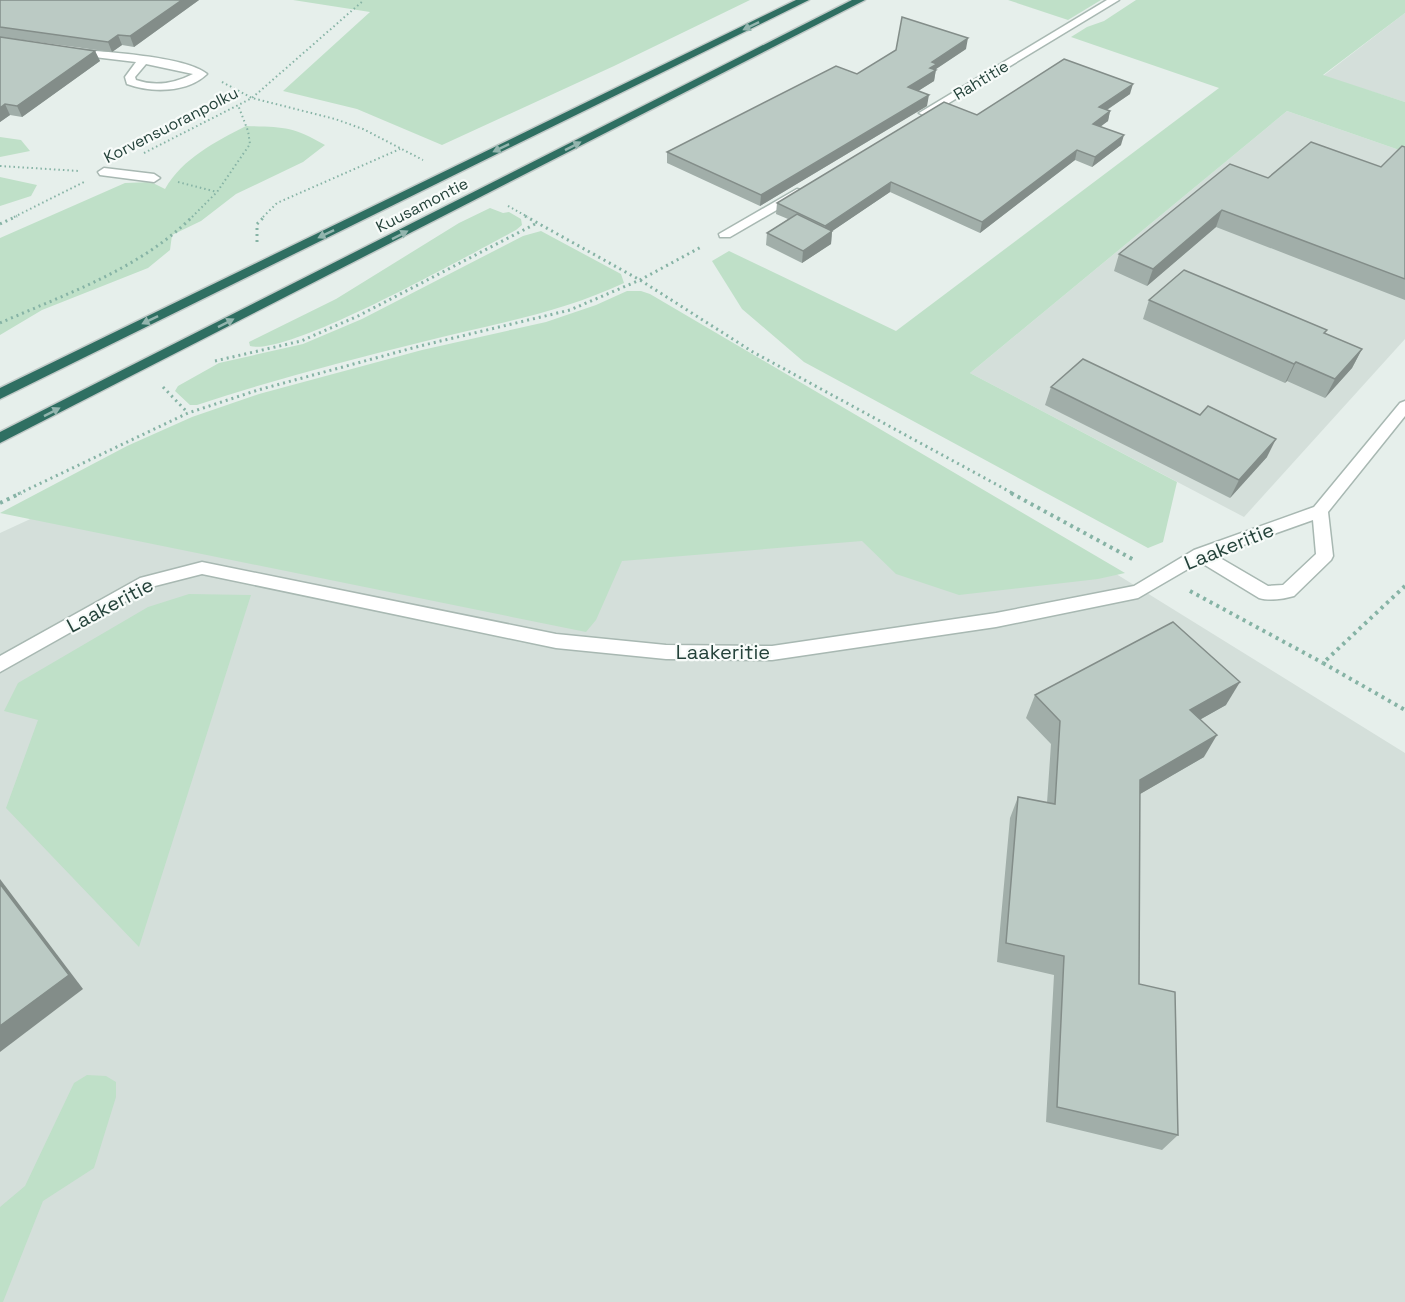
<svg xmlns="http://www.w3.org/2000/svg" width="1405" height="1302" viewBox="0 0 1405 1302" font-family="'Space Grotesk',sans-serif">
<style>
.built{fill:#d4dfda}
.green{fill:#bfe0c8}
.lines{fill:none;stroke-linecap:round;stroke-linejoin:round}
.minor-casing{stroke:#a8b8b2;stroke-width:3}
.highway-casing{stroke:#c2cac8;stroke-width:3}
.path-far2{stroke:#86b3a5;stroke-width:2;stroke-dasharray:1.5 3;stroke-linecap:butt}
.path-far1{stroke:#86b3a5;stroke-width:3;stroke-dasharray:2 4;stroke-linecap:butt}
.path{stroke:#86b3a5;stroke-width:4;stroke-dasharray:3 4.5;stroke-linecap:butt}
.minor{fill:#fff;fill-rule:evenodd}
.highway{fill:#2f6f62;fill-rule:evenodd}
.wall{fill:#a1aea9}
.shaded-wall{fill:#838d89}
.building{fill:#bbcac4;stroke:#838d89;stroke-width:1.5}
.oneway{fill:#93b5ae}
.labels{text-anchor:middle;dominant-baseline:central;stroke-width:4.5;stroke-linejoin:round;paint-order:stroke}
.far-street-label{font-size:16px;fill:#24423a;stroke:#f7fbf9}
.street-label{font-size:20px;fill:#24423a;stroke:#f7fbf9}
</style>
<rect width="100%" height="100%" fill="#e6efeb"/>
<!-- built -->
<g class="built">
<path d="M1405,13V102L1323,76Z"/>
<path d="M1287,111L1405,152V339L1244,517L970,373Z"/>
<path d="M52,509L604,555L1021,515L1405,753V1302H0V533Z"/>
</g>
<!-- green -->
<g class="green">
<path d="M293,0H750L614,66L442,145L357,109L283,91L370,12Z"/>
<path d="M1008,0H1101L1068,20Z"/>
<path d="M1136,0H1405V13L1323,75L1405,102V152L1287,111L970,373L1177,482L1163,542L1148,548L804,362L742,309L712,261L729,251L896,331L1219,88L1071,37L1087,27L1104,21Z"/>
<path d="M246,126C283,127 292,126 325,145L303,162L236,194L201,221L172,235L170,250L148,268L42,310L0,335V238L125,183L151,182L165,189C183,158 215,142 246,126Z"/>
<path d="M0,137L21,140L30,151L0,157Z"/>
<path d="M0,177L37,185L31,196L0,206Z"/>
<path d="M490,208L503,213L509,212L521,219L522,225L516,230C472,253 289,357 250,346L249,342L336,299L459,223Z"/>
<path d="M541,231L621,274L624,283C558,314 488,325 418,343C344,361 270,381 197,405H190L175,391L178,386L219,363L303,344L362,319L523,236Z"/>
<path d="M627,291H641L650,294L1125,573L1098,579L959,595L896,574L862,541L622,561L596,620L586,632L0,513L127,446L192,417L259,394L422,350L546,322L596,305Z"/>
<path d="M189,594L251,595L139,947L6,808L38,720L4,711L18,683L148,607Z"/>
<path d="M87,1075L106,1076L116,1082V1097L94,1168L43,1201L3,1302H0V1207L25,1186L74,1083Z"/>
</g>
<g class="lines">
<defs>
<g id="minor">
<path d="M1107,0H1119L929,115L925,116L919,113Z"/>
<path d="M73,49C103,52 186,56 207,74C187,93 152,93 127,84L125,77L136,62L69,54L68,52ZM146,64L193,74C175,83 156,87 136,80L135,77Z"/>
<path d="M104,168L154,174L160,178L154,182L100,175L98,172Z"/>
<path d="M797,189L801,190V196L730,237H720L719,234Z"/>
<path d="M1405,401V416L1328,512L1333,556L1331,560L1294,596C1284,599 1269,601 1259,598L1200,562L1138,598L996,627L772,660L666,659L556,648L202,574L151,587L0,672V656L140,578L202,562L556,634L666,645L772,646L996,613L1134,586L1194,550L1314,507L1400,403ZM1313,520L1316,554L1283,585L1268,586L1215,555Z"/>
</g>
<g id="highway">
<path d="M796,0H809L0,399V388Z"/>
<path d="M852,0H865L0,443V432Z"/>
</g>
</defs>
<!-- minor casing -->
<use href="#minor" class="minor-casing"/>
<!-- highway casing -->
<use href="#highway" class="highway-casing"/>
<!-- path-far2 -->
<g class="path-far2">
<path d="M222,82L252,98L335,119L363,129L423,160"/>
<path d="M144,153L252,98L364,0"/>
<path d="M0,166L79,171"/>
<path d="M178,182L217,192"/>
<path d="M508,206L528,217"/>
<path d="M14,217L84,182"/>
<path d="M192,217L217,192L250,144L248,131L238,105"/>
<path d="M263,217L277,203L400,149"/>
</g>
<!-- path-far1 -->
<g class="path-far1">
<path d="M525,216L640,280L753,352L1014,494"/>
<path d="M0,224L17,216"/>
<path d="M257,242V224L265,216"/>
<path d="M0,323C68,293 140,269 193,216"/>
<path d="M215,361L301,341L358,316L537,223"/>
<path d="M163,387L188,413"/>
<path d="M18,494L188,413L258,390L420,346L570,310L640,280L703,246"/>
</g>
<!-- path -->
<g class="path">
<path d="M1011,493L1136,561"/>
<path d="M0,503L21,493"/>
<path d="M1405,586L1323,663L1405,710"/>
<path d="M1190,591L1323,663"/>
</g>
<!-- minor -->
<use href="#minor" class="minor"/>
<!-- highway -->
<use href="#highway" class="highway"/>
</g>
<!-- wall -->
<g class="wall">
<path d="M0,0H199L134,47L122,45L112,52L0,37Z"/>
<path d="M0,37L95,51L100,61L22,117L10,115L0,122Z"/>
<path d="M966,49L936,69L934,81L918,91L927,106L760,206L667,163V152L857,74Z"/>
<path d="M1130,94L1107,110L1110,111L1108,121L1100,126L1121,145L1092,167L1075,160L980,233L890,192L832,231L831,244L802,263L766,245L767,233L788,219L776,214L777,203L977,115Z"/>
<path d="M1405,147V300L1216,227L1147,286L1114,271L1119,254L1268,178L1381,167Z"/>
<path d="M1149,300L1325,334L1362,349L1352,368L1325,398L1287,381L1285,383L1143,319Z"/>
<path d="M1051,387L1267,457L1230,498L1045,405Z"/>
<path d="M1035,695L1226,705L1201,719L1204,757L1140,794L1139,984L1178,1135L1162,1150L1046,1122L1054,975L997,962L1010,818L1018,797L1047,803L1051,744L1026,718Z"/>
</g>
<!-- shaded-wall -->
<g class="shaded-wall">
<path d="M182,0H199L134,47L130,36Z"/>
<path d="M118,35L122,45L112,52L108,42Z"/>
<path d="M968,38L966,49L936,69L934,81L907,98L908,87L932,62Z"/>
<path d="M95,51L100,61L22,117L17,106Z"/>
<path d="M1133,84L1130,94L1096,117L1099,107Z"/>
<path d="M929,95L927,106L760,206L761,195Z"/>
<path d="M5,104L10,115L0,122V108Z"/>
<path d="M1110,111L1108,121L1091,134L1093,124Z"/>
<path d="M1124,135L1121,145L1092,167L1095,157Z"/>
<path d="M1077,150L1075,160L980,233L982,222Z"/>
<path d="M891,182L890,192L825,236V226Z"/>
<path d="M1222,210L1216,227L1147,286L1153,269Z"/>
<path d="M832,231L831,244L802,263L803,251Z"/>
<path d="M1362,349L1352,368L1325,398L1335,379Z"/>
<path d="M1296,362L1287,381L1285,383L1294,364Z"/>
<path d="M1276,439L1267,457L1230,498L1239,480Z"/>
<path d="M1240,682L1226,705L1178,732L1190,710Z"/>
<path d="M1217,735L1204,757L1128,801L1140,780Z"/>
<path d="M0,879L83,989L0,1052Z"/>
</g>
<!-- building -->
<g class="building">
<path d="M0,0H182L130,36L118,35L108,42L0,27Z"/>
<path d="M902,17L968,38L932,62L937,64L930,68L936,70L908,87L929,95L761,195L667,152L836,66L857,74L896,50Z"/>
<path d="M0,37L95,51L17,106L5,104L0,108Z"/>
<path d="M1064,59L1133,84L1099,107L1110,111L1093,124L1124,135L1095,157L1077,150L982,222L891,182L825,226L777,203L944,102L977,115Z"/>
<path d="M1311,142L1381,167L1402,146L1405,147V279L1222,210L1153,269L1119,254L1230,164L1268,178Z"/>
<path d="M797,214L832,231L803,251L767,233Z"/>
<path d="M1184,270L1327,330L1324,333L1362,349L1335,379L1296,362L1294,364L1149,300Z"/>
<path d="M1083,359L1200,415L1208,406L1276,439L1239,480L1051,387Z"/>
<path d="M1173,622L1240,682L1190,710L1217,735L1140,780L1139,984L1175,992L1178,1135L1057,1107L1064,956L1006,943L1018,797L1055,804L1060,721L1035,695Z"/>
<path d="M0,884L69,975L0,1026Z"/>
</g>
<!-- one-way arrows -->
<defs><path id="oneway-solid" d="M-6-.8H1V-3.2L6.5 0L1 3.2V.8H-6Z" transform="scale(1.5)"/></defs>
<g class="oneway">
<use href="#oneway-solid" transform="translate(751 26) rotate(154)"/>
<use href="#oneway-solid" transform="translate(573 146) rotate(-27)"/>
<use href="#oneway-solid" transform="translate(501 148) rotate(154)"/>
<use href="#oneway-solid" transform="translate(326 234) rotate(154)"/>
<use href="#oneway-solid" transform="translate(400 235) rotate(-27)"/>
<use href="#oneway-solid" transform="translate(150 320) rotate(154)"/>
<use href="#oneway-solid" transform="translate(226 323) rotate(-27)"/>
<use href="#oneway-solid" transform="translate(52 412) rotate(-27)"/>
</g>
<g class="labels">
<!-- far-street labels -->
<g class="far-street-label">
<text transform="translate(981 80) rotate(-31)">Rahtitie</text>
<text transform="translate(171 125) rotate(-27)">Korvensuoranpolku</text>
<text transform="translate(422 205) rotate(-27)">Kuusamontie</text>
</g>
<!-- street labels -->
<g class="street-label">
<text transform="translate(1229 546) rotate(-22)">Laakeritie</text>
<text transform="translate(110 605) rotate(-28)">Laakeritie</text>
<text x="723" y="652">Laakeritie</text>
</g>
</g>
</svg>
